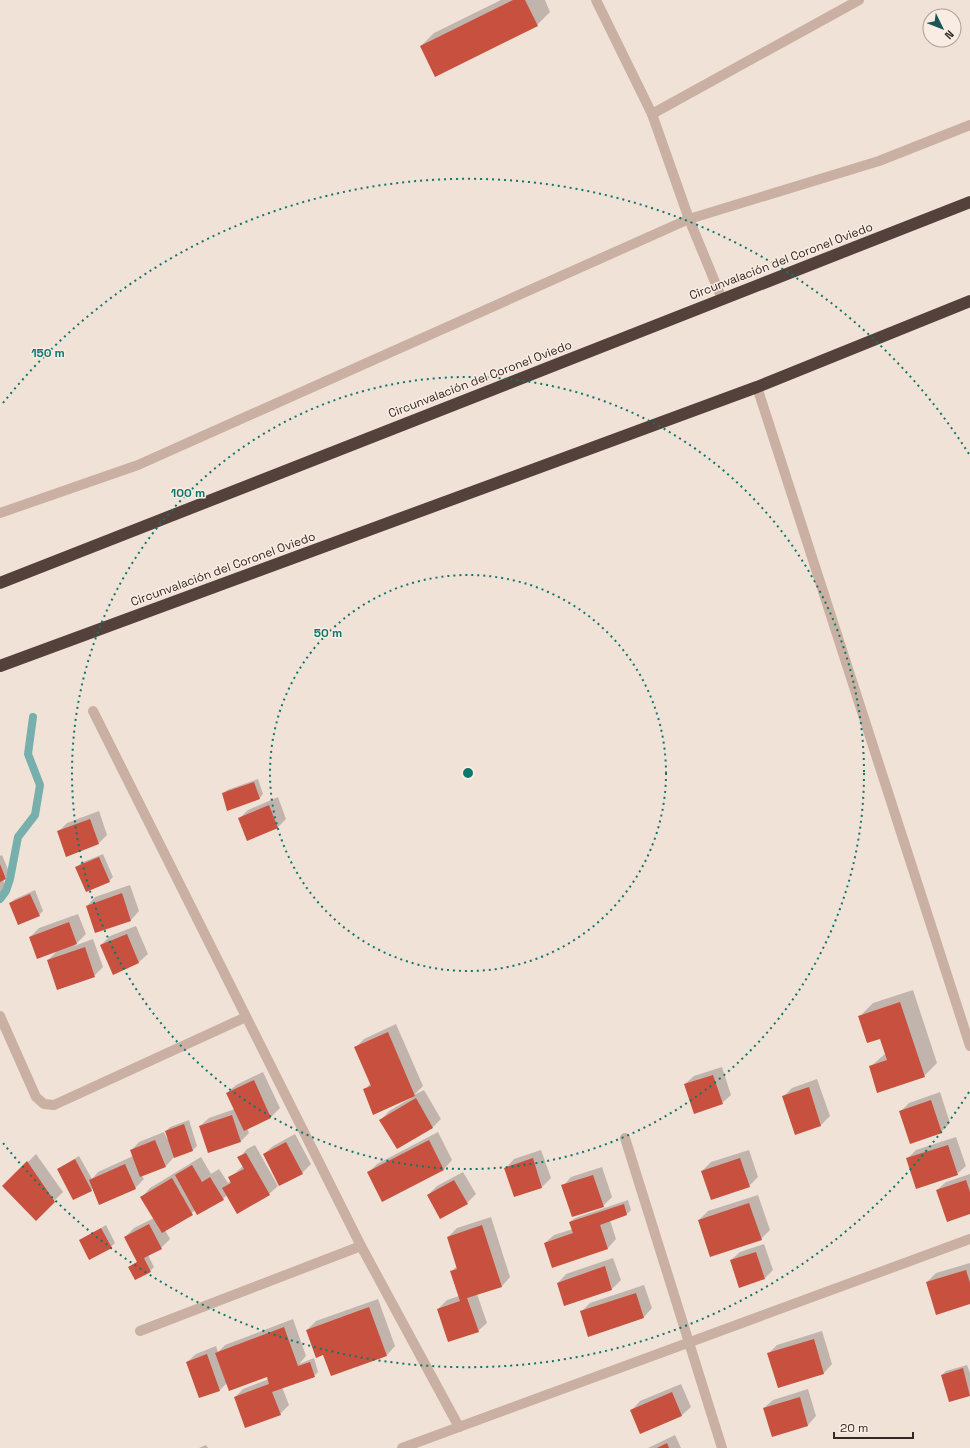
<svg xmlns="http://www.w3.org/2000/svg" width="970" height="1448" viewBox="0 0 970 1448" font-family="'Space Grotesk',sans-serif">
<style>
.shadow{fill:#0003}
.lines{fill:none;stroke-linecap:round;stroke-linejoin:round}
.stream{stroke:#76afab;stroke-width:8}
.building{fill:#c8503e}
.minor{stroke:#c9b0a3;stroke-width:10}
.highway{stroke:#55413c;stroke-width:12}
.ring{fill:none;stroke:#0f766e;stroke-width:2;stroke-dasharray:2 4}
.labels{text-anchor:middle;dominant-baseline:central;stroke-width:3;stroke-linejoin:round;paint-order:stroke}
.street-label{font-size:12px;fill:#342825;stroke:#f9ede3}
.centre{fill:#0f766e;stroke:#f9ede3;stroke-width:2}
.ring-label{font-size:12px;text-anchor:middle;font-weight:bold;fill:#0f766e;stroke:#f9ede3;stroke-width:3;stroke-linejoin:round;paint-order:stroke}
</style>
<rect width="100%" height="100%" fill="#f1e2d7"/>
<!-- shadow -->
<g class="shadow">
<path d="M501,0H545L550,12L537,25L421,46L434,33Z"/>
<path d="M258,779L263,794L259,799L223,794L227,790Z"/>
<path d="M278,797L286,819L278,827L239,819L248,810Z"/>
<path d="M99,811L107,835L99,843L58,832L67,823Z"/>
<path d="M103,854L113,877L109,881L77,867L81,863Z"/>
<path d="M2,855L10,874L3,879L6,888L0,893V856Z"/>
<path d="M130,885L139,911L131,920L87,906L95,897Z"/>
<path d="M35,890L43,911L39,915L10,903L15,899Z"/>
<path d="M78,914L86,934L74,946L93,939L103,967L94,976L48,960L58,950L30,937L39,928Z"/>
<path d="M136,926L148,954L139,962L114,973L101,945L110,936Z"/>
<path d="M913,990L937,1063L924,1076L870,1067L886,1053L881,1038L860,1016L873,1003Z"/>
<path d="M396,1024L423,1086L414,1095L424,1090L441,1119L433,1127L381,1120L389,1111L411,1098L410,1097L364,1090L371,1083L355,1048L364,1039Z"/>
<path d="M722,1067L731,1095L722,1103L685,1084L694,1076Z"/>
<path d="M263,1072L280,1108L271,1117L247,1128L249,1133L240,1142L200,1126L209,1118L235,1109L227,1093L236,1085Z"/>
<path d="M817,1079L830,1116L821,1125L796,1134L783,1097L792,1088Z"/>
<path d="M940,1092L950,1123L941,1132L900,1112L909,1103Z"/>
<path d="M189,1120L197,1146L193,1150L174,1157L166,1166L142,1176L144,1179L135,1188H93L91,1190L58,1169L79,1156L92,1179L98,1172L133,1156L131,1151L139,1142L164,1132L167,1139L168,1138L166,1131L170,1127Z"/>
<path d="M438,1132L452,1160L444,1169L382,1200L368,1173L377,1164Z"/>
<path d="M295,1134L311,1164L302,1173L264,1154L273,1146Z"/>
<path d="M956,1137L966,1166L957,1174L907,1159L916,1150Z"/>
<path d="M255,1145L278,1186L269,1194L227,1195L223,1199L196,1210L165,1230L170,1239L161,1248L148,1255L154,1267L150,1271L130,1267L138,1261L125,1237L134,1228L154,1218L142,1197L150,1188L201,1157L211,1174L219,1169L228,1183L231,1180L230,1178L243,1166L239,1158L247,1149Z"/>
<path d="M541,1150L551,1178L542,1187L515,1196L506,1168L514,1159Z"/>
<path d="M749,1150L758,1177L749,1186L702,1171L711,1162Z"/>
<path d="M36,1154L63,1192L36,1219L4,1186Z"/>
<path d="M602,1167L612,1197L603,1206L563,1186L571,1177Z"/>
<path d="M463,1172L476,1194L467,1203L428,1195L437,1186Z"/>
<path d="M970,1174V1213L937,1190L946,1182Z"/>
<path d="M758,1195L770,1230L761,1239L699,1220L708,1211Z"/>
<path d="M628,1200L631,1210L627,1214L610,1220L616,1239L608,1248L545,1243L554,1235L573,1229L570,1222L575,1218Z"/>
<path d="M491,1217L510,1277L502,1286L477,1294L487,1323L478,1331L438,1309L447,1300L459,1296L451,1272L457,1266L448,1237L457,1228Z"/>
<path d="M106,1225L115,1243L111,1247L80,1241Z"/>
<path d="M764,1244L773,1270L764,1279L731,1260L740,1252Z"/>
<path d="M613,1258L621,1280L612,1289L564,1304L558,1283L566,1274Z"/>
<path d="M970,1263V1303L927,1282L936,1273Z"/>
<path d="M644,1285L652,1308L644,1317L581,1312L590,1303Z"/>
<path d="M378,1299L395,1346L387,1355L307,1330L316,1321Z"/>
<path d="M293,1319L306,1356L299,1364L314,1358L318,1372L314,1376L282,1387L289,1405L280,1414L235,1397L243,1389L269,1379L271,1375L227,1383L220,1390L200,1397L187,1362L196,1354L216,1346L218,1352L225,1345Z"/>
<path d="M822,1331L832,1364L824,1373L768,1354L777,1345Z"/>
<path d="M967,1365L970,1373V1395L950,1401L942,1375L946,1371Z"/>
<path d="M681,1384L691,1407L682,1415L641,1433L632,1410L640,1401Z"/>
<path d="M808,1389L816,1416L808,1425L773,1436L764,1408L773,1400Z"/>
<path d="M675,1435L681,1448H648Z"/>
<path d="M206,1445L208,1448H199Z"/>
</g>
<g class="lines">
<!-- stream -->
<path class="stream" d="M0,899L6,891L10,879L18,837L35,815L40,785L28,754L33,717"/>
</g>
<!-- building -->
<g class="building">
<path d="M513,0H525L538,26L435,77L420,46Z"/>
<path d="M254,782L260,799L227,811L222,793Z"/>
<path d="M269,805L278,828L247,841L238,818Z"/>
<path d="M90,819L99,844L66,857L57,831Z"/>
<path d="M99,857L110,882L86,892L75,867Z"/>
<path d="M0,864L6,879L0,882Z"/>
<path d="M122,893L131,921L95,933L86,906Z"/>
<path d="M30,894L40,916L18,925L9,903Z"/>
<path d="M69,922L77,944L37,959L29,937Z"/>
<path d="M127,934L139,963L113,975L100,945Z"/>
<path d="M85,947L95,977L57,990L47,960Z"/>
<path d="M900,1002L925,1077L877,1093L869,1066L887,1060L880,1039L867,1043L858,1016Z"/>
<path d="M388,1032L415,1096L373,1115L363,1089L371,1086L354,1047Z"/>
<path d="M713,1075L723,1104L694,1114L684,1084Z"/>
<path d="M254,1080L271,1118L244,1131L226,1093Z"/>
<path d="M809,1087L821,1126L795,1135L782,1096Z"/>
<path d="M416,1098L433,1128L397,1149L379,1120Z"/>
<path d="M931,1100L942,1133L910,1144L899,1111Z"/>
<path d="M232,1115L241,1142L208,1153L199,1126Z"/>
<path d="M184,1124L193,1151L174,1158L165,1131Z"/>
<path d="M155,1140L166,1167L140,1177L130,1150Z"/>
<path d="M429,1140L444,1170L382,1202L367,1172Z"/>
<path d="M286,1142L303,1174L279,1186L263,1154Z"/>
<path d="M948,1145L958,1175L916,1189L906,1158Z"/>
<path d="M246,1153L270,1195L237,1214L222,1188L231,1183L228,1177L244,1169L237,1157Z"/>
<path d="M533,1158L542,1188L514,1197L504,1168Z"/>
<path d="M740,1158L750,1187L711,1200L701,1171Z"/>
<path d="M75,1159L92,1191L73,1200L57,1169Z"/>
<path d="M27,1161L55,1202L36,1221L2,1186Z"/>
<path d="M125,1164L136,1189L99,1205L89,1180Z"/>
<path d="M192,1165L202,1182L210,1177L224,1200L197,1215L175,1175Z"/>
<path d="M593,1175L604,1207L572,1217L561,1185Z"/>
<path d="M172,1178L193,1215L162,1233L140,1197Z"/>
<path d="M454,1180L468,1204L440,1219L427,1195Z"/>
<path d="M966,1180L970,1192V1214L947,1222L936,1190Z"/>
<path d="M749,1203L762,1240L710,1257L698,1220Z"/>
<path d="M624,1204L627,1215L600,1225L608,1249L552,1268L544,1243L573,1233L569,1222Z"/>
<path d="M149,1224L162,1249L144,1258L151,1272L135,1280L128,1267L137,1262L124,1237Z"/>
<path d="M482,1225L502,1287L467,1298L479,1332L448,1342L437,1309L460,1301L450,1271L457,1269L447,1237Z"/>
<path d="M101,1228L112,1248L89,1260L79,1240Z"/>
<path d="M756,1252L765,1279L739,1288L730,1260Z"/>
<path d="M605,1266L612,1290L564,1306L557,1283Z"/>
<path d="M966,1270L970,1283V1304L936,1315L926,1282Z"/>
<path d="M636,1293L644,1318L588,1337L580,1311Z"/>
<path d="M369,1307L387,1356L331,1376L323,1355L316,1358L306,1330Z"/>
<path d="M284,1327L298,1366L310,1362L315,1377L272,1392L281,1415L245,1428L234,1397L269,1384L267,1377L229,1391L215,1353Z"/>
<path d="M814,1339L824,1374L778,1388L767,1353Z"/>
<path d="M207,1354L220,1391L199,1398L186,1362Z"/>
<path d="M963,1368L970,1396L949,1402L941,1375Z"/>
<path d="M672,1392L682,1416L640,1434L630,1410Z"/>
<path d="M800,1397L808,1426L772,1437L763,1408Z"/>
<path d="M667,1443L669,1448H657Z"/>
</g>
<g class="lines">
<!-- minor -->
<g class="minor">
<path d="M596,0L652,114L689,219L722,299"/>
<path d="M652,114L859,0"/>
<path d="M757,387L970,1046"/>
<path d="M0,513L138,465L689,219L879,161L970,125"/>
<path d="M93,711L361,1246L459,1427"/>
<path d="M0,1016L36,1097L44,1104L54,1105L246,1017"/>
<path d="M625,1138L722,1448"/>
<path d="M140,1331L361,1246"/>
<path d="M402,1448L970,1239"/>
</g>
<!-- highway -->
<g class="highway">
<path d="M0,583L970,202"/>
<path d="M0,666L757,387L970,301"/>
</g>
</g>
<!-- distance rings -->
<g class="ring">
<circle cx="468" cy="773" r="198"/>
<circle cx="468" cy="773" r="396"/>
<path d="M969 1092A594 594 0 0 1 3 1143M3 403A594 594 0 0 1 969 454"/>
</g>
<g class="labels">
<!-- street labels -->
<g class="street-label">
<text transform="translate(781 261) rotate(-21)">Circunvalación del Coronel Oviedo</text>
<text transform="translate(480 379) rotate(-21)">Circunvalación del Coronel Oviedo</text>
<text transform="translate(223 569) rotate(-20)">Circunvalación del Coronel Oviedo</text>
</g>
</g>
<circle cx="468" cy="773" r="6" class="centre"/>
<g class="ring-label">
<text x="48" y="357">150 m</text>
<text x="188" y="497">100 m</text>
<text x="328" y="637">50 m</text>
</g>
<!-- north arrow -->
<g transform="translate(942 28) rotate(133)"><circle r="19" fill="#f9ede3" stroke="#aa9e97"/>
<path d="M0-3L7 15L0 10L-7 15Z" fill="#1a5653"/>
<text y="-6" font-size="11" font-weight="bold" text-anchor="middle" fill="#342825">N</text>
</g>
<!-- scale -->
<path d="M834 1432v6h79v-6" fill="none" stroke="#342825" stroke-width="2"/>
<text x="840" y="1432" font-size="12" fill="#342825" stroke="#f9ede3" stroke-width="3" paint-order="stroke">20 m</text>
</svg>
